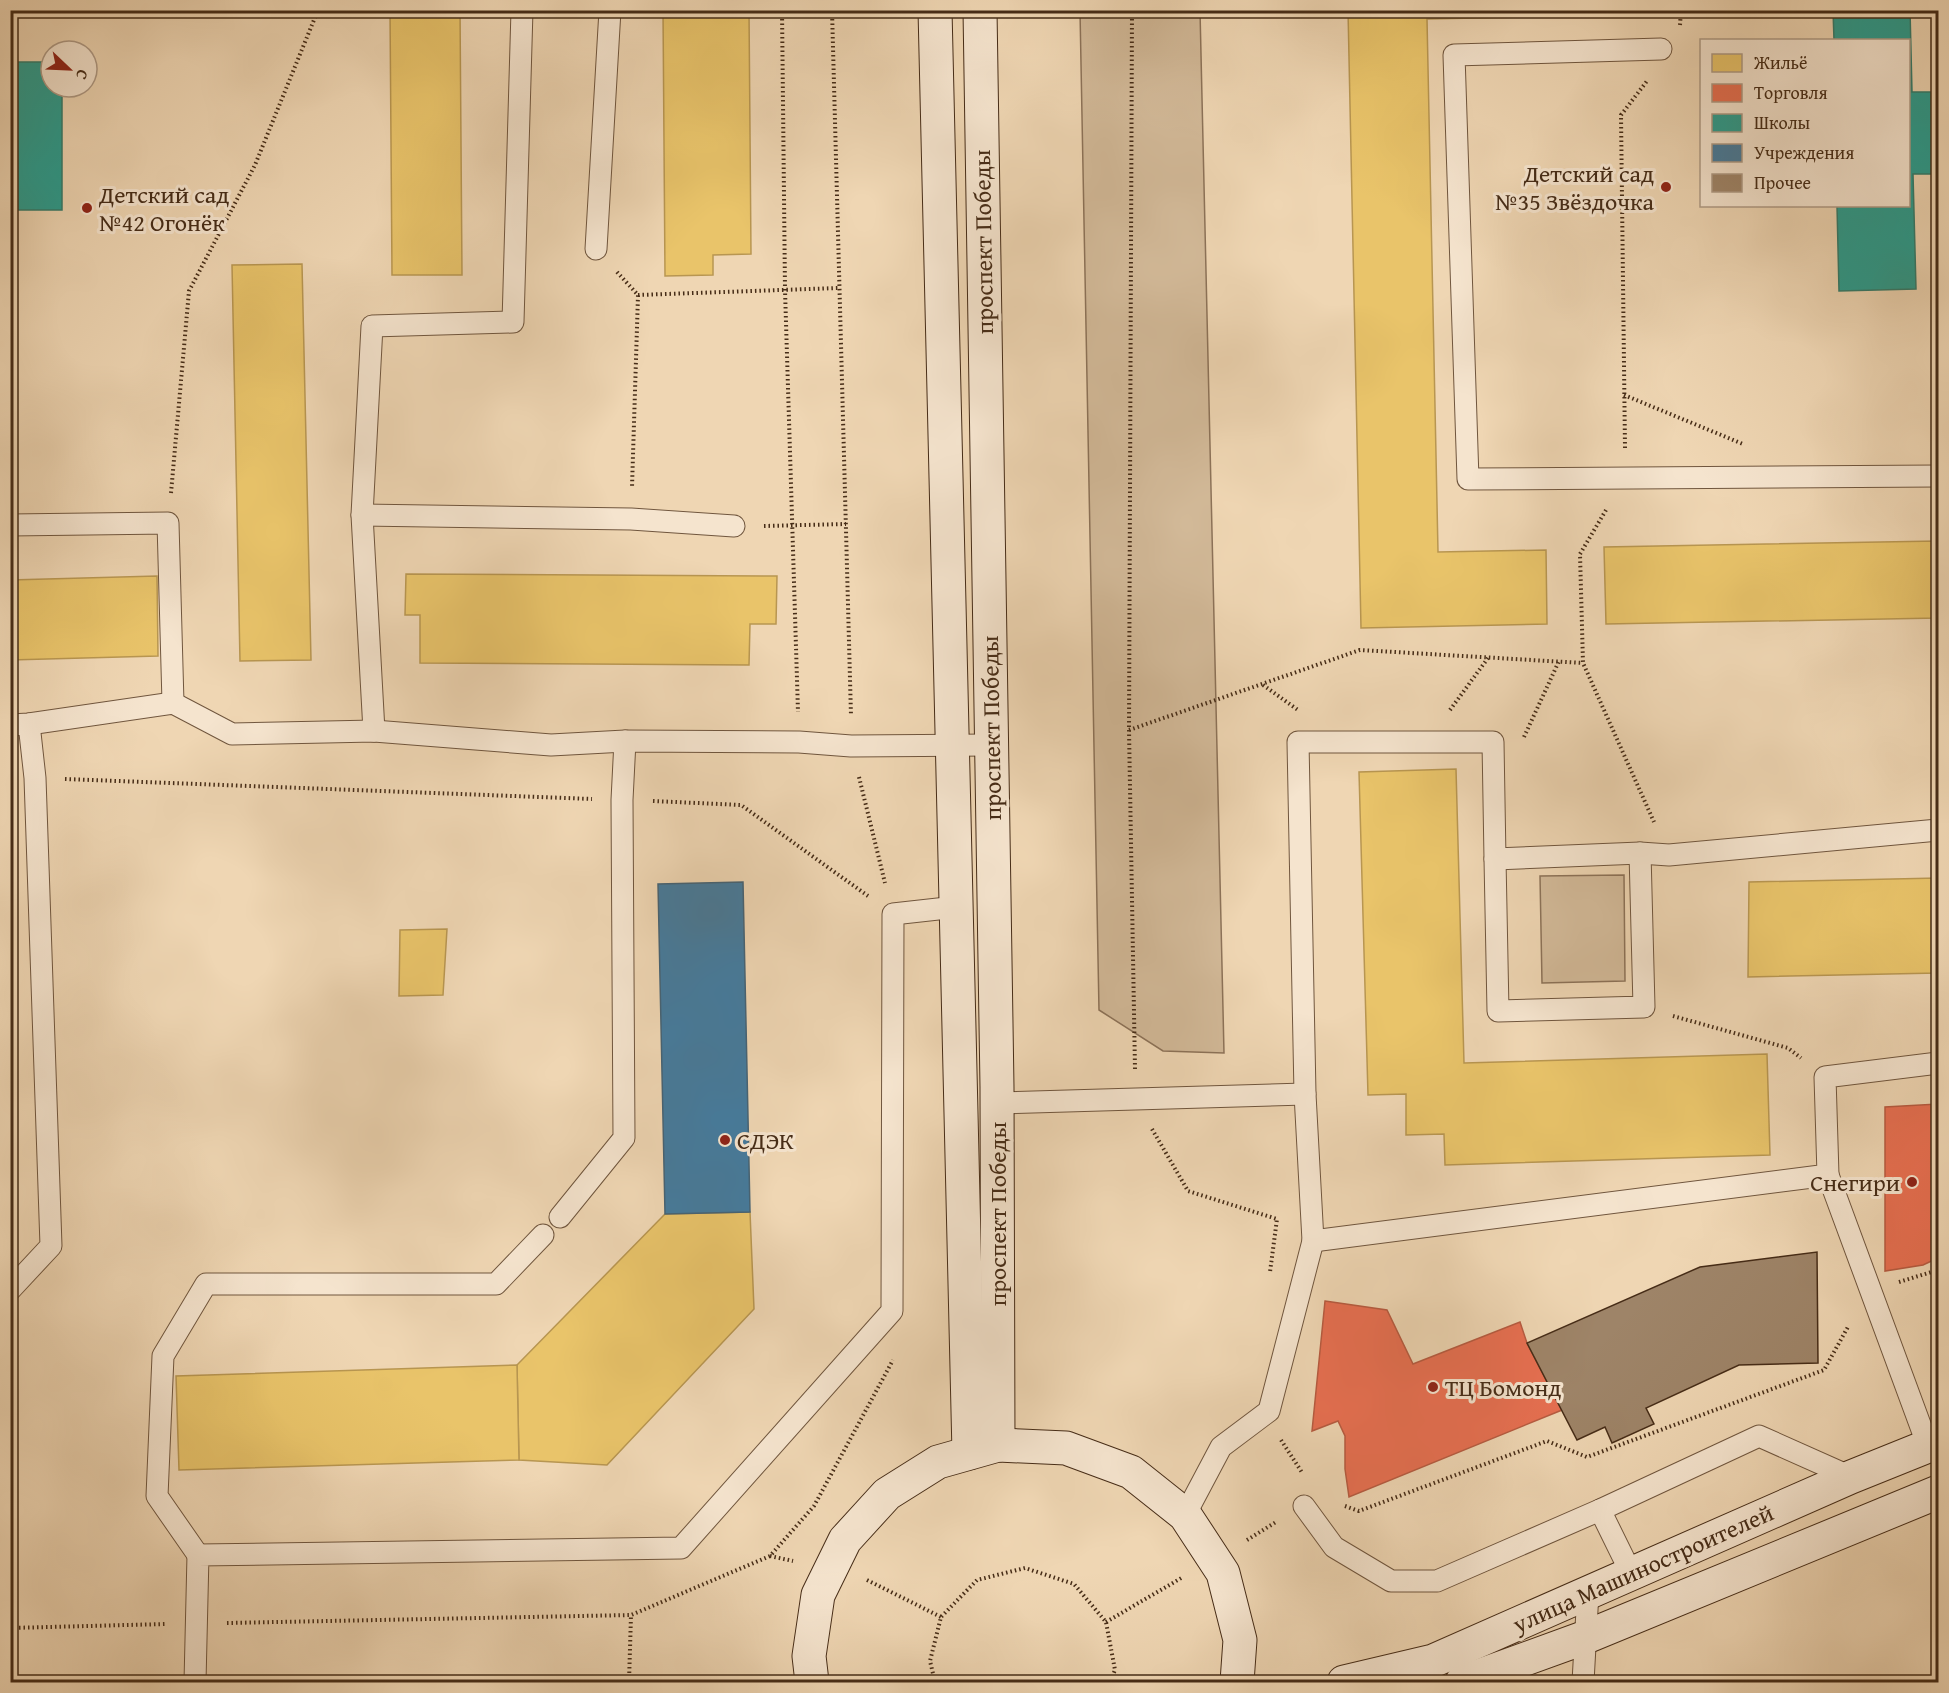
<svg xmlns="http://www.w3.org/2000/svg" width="1949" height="1693" viewBox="0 0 1949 1693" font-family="'Gentium Book Plus',serif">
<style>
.green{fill:#d2b998;stroke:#8c7258;stroke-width:1.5}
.homes{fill:#e9c46a;stroke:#b89651;stroke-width:1.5}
.shops{fill:#e76f51;stroke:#b75b40;stroke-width:1.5}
.schools{fill:#2a9d8f;stroke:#327b6b;stroke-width:1.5}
.public{fill:#457b9d;stroke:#456375;stroke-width:1.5}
.building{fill:#9e8468;stroke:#462c17;stroke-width:1.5}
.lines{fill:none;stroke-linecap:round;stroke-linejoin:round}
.service-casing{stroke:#70563e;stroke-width:23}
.secondary-casing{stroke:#462c17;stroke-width:35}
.path{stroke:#462c17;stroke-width:4;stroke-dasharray:1.5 3;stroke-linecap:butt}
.service{stroke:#f5e4ce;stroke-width:21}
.secondary{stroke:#f5e4ce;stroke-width:33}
.poi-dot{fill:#8f2418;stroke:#f5e4ce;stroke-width:2}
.labels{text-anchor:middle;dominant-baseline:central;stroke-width:6;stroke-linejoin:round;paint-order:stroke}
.poi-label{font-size:24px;fill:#462c17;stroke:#f5e4ce;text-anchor:start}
.street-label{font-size:24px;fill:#462c17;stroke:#f5e4ce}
</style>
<rect width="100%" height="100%" fill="#efd6b3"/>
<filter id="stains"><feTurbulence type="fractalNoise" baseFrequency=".00333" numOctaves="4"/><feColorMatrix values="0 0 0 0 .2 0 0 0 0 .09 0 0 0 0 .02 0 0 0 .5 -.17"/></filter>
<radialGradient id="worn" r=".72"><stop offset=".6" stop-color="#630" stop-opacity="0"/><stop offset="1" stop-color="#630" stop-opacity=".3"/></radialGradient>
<!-- green -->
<g class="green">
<path d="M1080,11H1200L1224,1053L1163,1051L1099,1010Z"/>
<path d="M1624,875L1625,981L1542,983L1540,876Z"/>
</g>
<!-- homes -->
<g class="homes">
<path d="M390,10H460L462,275H392Z"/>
<path d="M663,10H749L751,254L713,255V275L665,276Z"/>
<path d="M1348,10H1669V14L1427,19L1438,552L1546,550L1547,624L1361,628Z"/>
<path d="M302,264L311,660L240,661L232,265Z"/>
<path d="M1938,541V618L1606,624L1604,547Z"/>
<path d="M406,574L777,576L776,624H750L749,665L420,663V615H405Z"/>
<path d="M157,576L158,656L10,660V580Z"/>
<path d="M1456,769L1464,1063L1767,1054L1770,1155L1445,1165L1444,1134L1406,1135V1094L1368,1095L1359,772Z"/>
<path d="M1938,878V973L1748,977L1749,882Z"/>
<path d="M447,929L443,995L399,996L400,930Z"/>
<path d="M750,1212L754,1309L607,1465L519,1460L517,1365L665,1214Z"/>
<path d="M517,1365L519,1460L179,1470L176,1376Z"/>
</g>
<!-- shops -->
<g class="shops">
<path d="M1938,1104V1258L1923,1265L1885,1271V1107Z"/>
<path d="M1325,1301L1387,1310L1413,1364L1520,1322L1527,1343L1562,1410L1349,1497L1345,1469V1436L1338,1421L1312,1431Z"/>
</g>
<!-- schools -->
<g class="schools">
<path d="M1833,10H1910L1912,92H1931L1933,174H1913L1916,289L1839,291L1837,206H1908V40H1834Z"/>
<path d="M10,62H51V87H62V210H10Z"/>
</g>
<!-- public -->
<path class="public" d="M743,882L750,1212L665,1214L658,884Z"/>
<!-- building -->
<path class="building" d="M1817,1252L1818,1363L1739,1365L1646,1408L1654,1424L1612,1443L1605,1427L1577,1440L1527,1343L1700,1267Z"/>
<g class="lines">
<defs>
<g id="service">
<path d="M1661,49L1454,55L1468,479L1938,476"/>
<path d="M596,249L610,10"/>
<path d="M362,515L631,519L734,526"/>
<path d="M10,525L168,523L173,703"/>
<path d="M10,725L29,724L173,703L232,734L374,731L551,745L625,741L799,742L851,746L991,745"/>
<path d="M374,731L362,515L372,326L513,322L522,10"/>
<path d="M1938,830L1669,855L1640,853L1495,859L1493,742H1298L1305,1094L1313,1241L1828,1175L1825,1077L1938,1063"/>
<path d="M1495,859L1498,1011L1644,1007L1640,853"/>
<path d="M997,1103L1305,1094"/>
<path d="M1828,1175L1928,1446"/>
<path d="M560,1217L624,1138L622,800L625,741"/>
<path d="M10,1290L51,1246L35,778L29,724"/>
<path d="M1304,1506L1334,1547L1391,1581H1437L1600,1510L1759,1436L1851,1477"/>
<path d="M1600,1510L1631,1573"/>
<path d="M1185,1515L1221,1447L1269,1411L1313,1241"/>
<path d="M198,1555L157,1496L163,1356L206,1284H496L543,1235"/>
<path d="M195,1682L198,1555L681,1548L892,1311L893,914L956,907"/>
<path d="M1583,1682L1588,1592"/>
</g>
<g id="secondary">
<path d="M935,10L969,1453"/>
<path d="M980,10L997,1087L998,1445"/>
<path d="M812,1682L809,1656L818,1595L845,1540L887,1494L938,1462L998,1445L1066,1448L1131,1472L1185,1515L1223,1573L1240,1640L1237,1682"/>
<path d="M1344,1682L1433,1661L1851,1477L1938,1442"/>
<path d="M1462,1682L1586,1637L1938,1492"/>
</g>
</defs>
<!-- service casing -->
<use href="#service" class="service-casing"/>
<!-- secondary casing -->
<use href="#secondary" class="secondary-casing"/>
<!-- path -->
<g class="path">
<path d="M782,10L785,290L798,712"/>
<path d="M832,10L851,716"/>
<path d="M1132,10L1129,730L1135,1069"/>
<path d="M1680,25L1681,10"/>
<path d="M617,272L638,295L632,487"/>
<path d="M638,295L838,288"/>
<path d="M1624,395L1743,444"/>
<path d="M1625,448L1621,115L1647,81"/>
<path d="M171,493L189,291L255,165L318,10"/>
<path d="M1606,510L1580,554L1583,663L1654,822"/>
<path d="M764,526L846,524"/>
<path d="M1263,685L1298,710"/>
<path d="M1450,710L1488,658"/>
<path d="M1129,730L1360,650L1583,663"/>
<path d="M1524,737L1559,661"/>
<path d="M859,777L885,883"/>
<path d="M65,779L592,799"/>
<path d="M653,801L741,805L868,896"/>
<path d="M1673,1016L1788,1048L1801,1058"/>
<path d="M1152,1129L1188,1191L1277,1219L1270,1272"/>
<path d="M1899,1282L1938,1270"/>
<path d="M1281,1440L1303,1474"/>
<path d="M1345,1506L1359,1511L1547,1441L1587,1457L1824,1370L1849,1325"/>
<path d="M1247,1540L1276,1522"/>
<path d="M770,1556L793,1561"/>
<path d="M867,1580L941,1617"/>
<path d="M1106,1622L1183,1577"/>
<path d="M227,1623L631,1615L770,1556L814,1506L893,1360"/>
<path d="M10,1628L166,1624"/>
<path d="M629,1682L631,1615"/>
<path d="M935,1682L930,1661L941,1617L977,1580L1025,1568L1074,1584L1106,1622L1115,1670L1110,1682"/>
</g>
<!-- service -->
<use href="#service" class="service"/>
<!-- secondary -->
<use href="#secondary" class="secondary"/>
</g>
<!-- markers -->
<g class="poi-dot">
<circle cx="1666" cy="187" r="6"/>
<circle cx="87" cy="208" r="6"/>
<circle cx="725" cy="1140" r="6"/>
<circle cx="1912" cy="1182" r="6"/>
<circle cx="1433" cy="1387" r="6"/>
</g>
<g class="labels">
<!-- poi labels -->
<g class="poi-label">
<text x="1654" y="173" text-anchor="end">Детский сад<tspan x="1654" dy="28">№35 Звёздочка</tspan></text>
<text x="99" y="194">Детский сад<tspan x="99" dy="28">№42 Огонёк</tspan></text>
<text x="737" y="1140">СДЭК</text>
<text x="1900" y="1182" text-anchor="end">Снегири</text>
<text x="1445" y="1387">ТЦ Бомонд</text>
</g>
<!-- street labels -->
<g class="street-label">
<text transform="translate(983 242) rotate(-91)">проспект Победы</text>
<text transform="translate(991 728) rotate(-91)">проспект Победы</text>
<text transform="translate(997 1214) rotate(-90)">проспект Победы</text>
<text transform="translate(1643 1568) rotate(-24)">улица Машиностроителей</text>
</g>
</g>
<!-- margin -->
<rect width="1949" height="1693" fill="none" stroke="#efd6b3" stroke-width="36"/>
<rect x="12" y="12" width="1925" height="1669" fill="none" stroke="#462c17" stroke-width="3"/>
<rect x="18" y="18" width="1913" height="1657" fill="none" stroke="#462c17" stroke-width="1.5"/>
<!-- legend -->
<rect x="1700" y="39" width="210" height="168" fill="#f5e4ce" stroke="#af9a85" stroke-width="1.5"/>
<rect x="1712" y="54" width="30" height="18" fill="#e9c46a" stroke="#af9a85" stroke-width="1.5"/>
<text x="1754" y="69" font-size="18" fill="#462c17">Жильё</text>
<rect x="1712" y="84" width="30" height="18" fill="#e76f51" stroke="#af9a85" stroke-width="1.5"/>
<text x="1754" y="99" font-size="18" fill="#462c17">Торговля</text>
<rect x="1712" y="114" width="30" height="18" fill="#2a9d8f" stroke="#af9a85" stroke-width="1.5"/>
<text x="1754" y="129" font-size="18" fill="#462c17">Школы</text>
<rect x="1712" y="144" width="30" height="18" fill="#457b9d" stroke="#af9a85" stroke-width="1.5"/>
<text x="1754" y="159" font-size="18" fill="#462c17">Учреждения</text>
<rect x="1712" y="174" width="30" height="18" fill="#9e8468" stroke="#af9a85" stroke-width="1.5"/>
<text x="1754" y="189" font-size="18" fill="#462c17">Прочее</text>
<!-- north arrow -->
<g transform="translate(69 69) rotate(113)"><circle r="28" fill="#f5e4ce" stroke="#af9a85" stroke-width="1.5"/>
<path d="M0-4.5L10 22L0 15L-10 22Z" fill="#8f2418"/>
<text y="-9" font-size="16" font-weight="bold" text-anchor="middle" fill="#462c17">С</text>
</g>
<rect width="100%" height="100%" filter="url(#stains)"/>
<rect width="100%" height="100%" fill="url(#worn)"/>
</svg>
